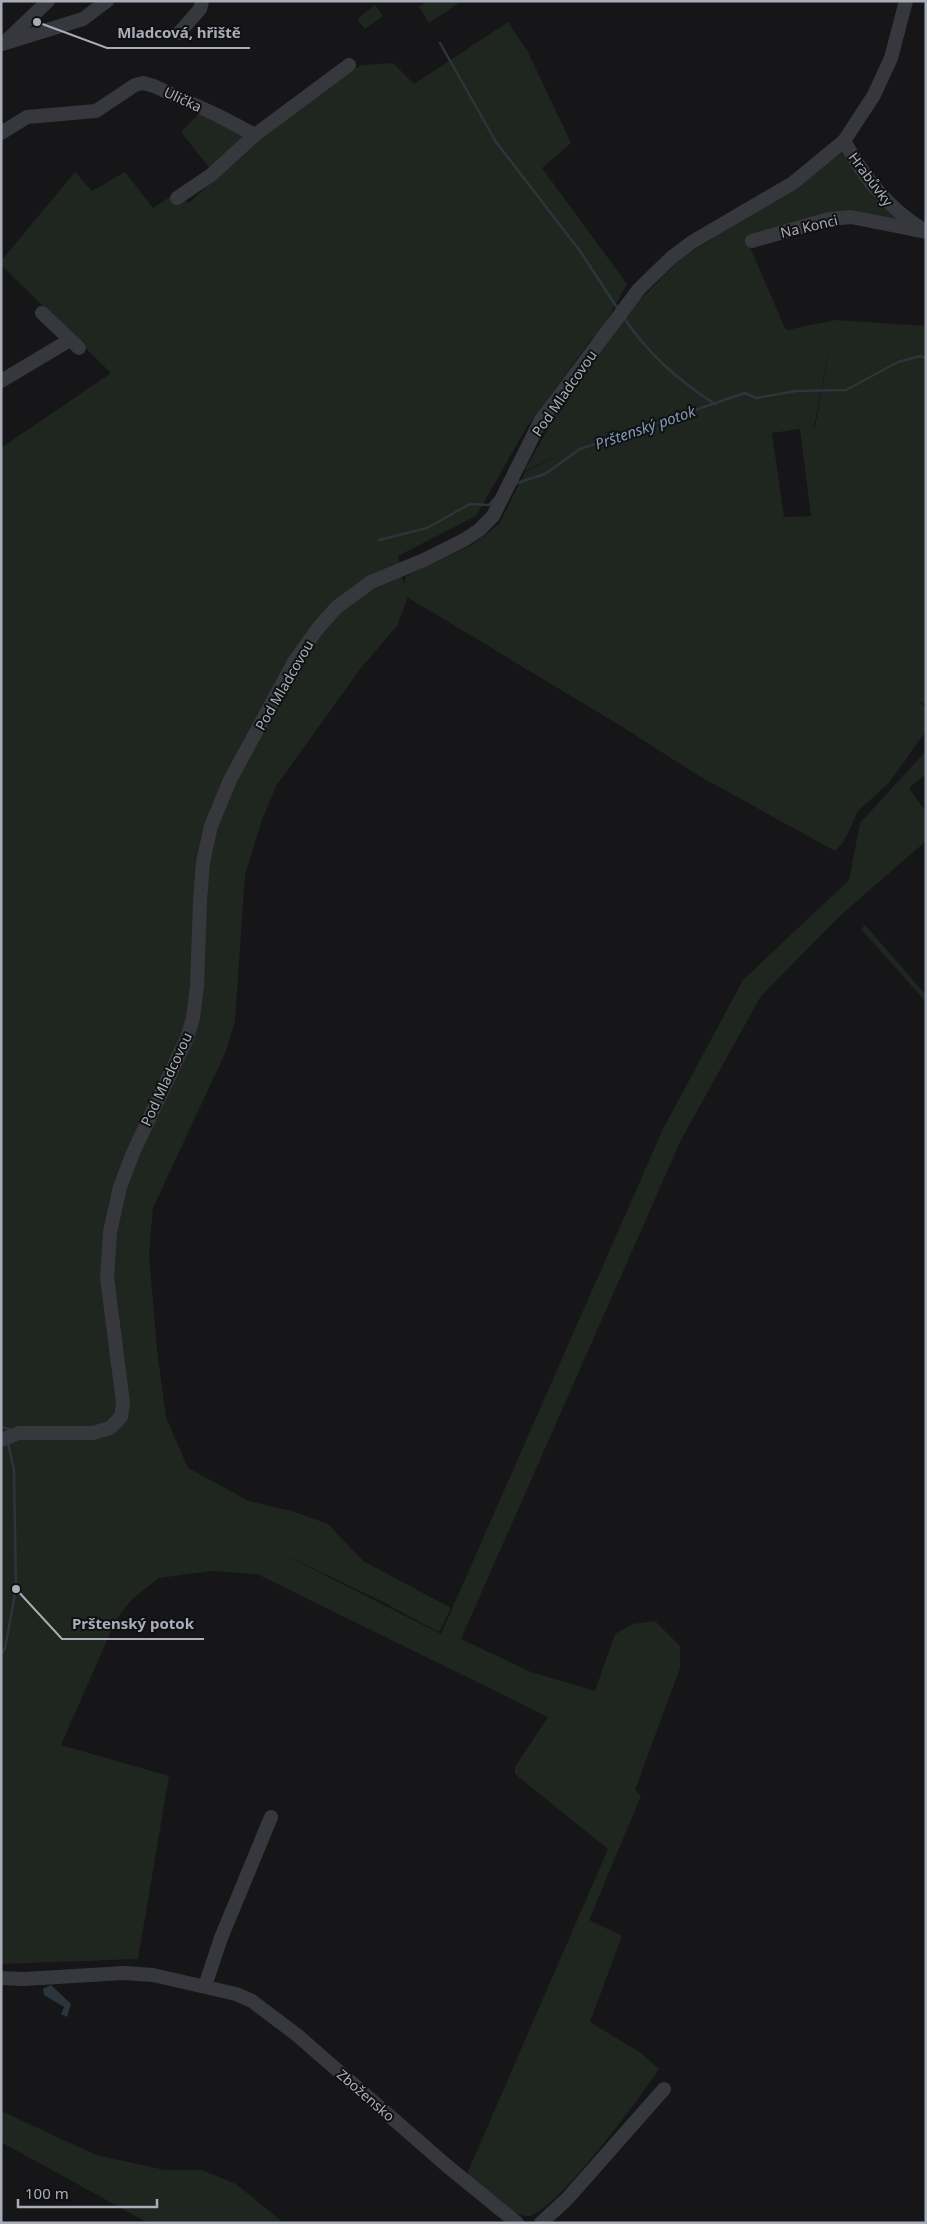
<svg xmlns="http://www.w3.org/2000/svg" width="927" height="2224" viewBox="0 0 927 2224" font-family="'Noto Sans',sans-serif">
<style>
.green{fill:#1e261f;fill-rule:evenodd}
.water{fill:#2c353c}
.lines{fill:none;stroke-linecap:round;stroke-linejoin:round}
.stream{stroke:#2c353c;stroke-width:2.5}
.minor{stroke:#37383d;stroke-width:14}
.labels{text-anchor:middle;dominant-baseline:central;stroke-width:4;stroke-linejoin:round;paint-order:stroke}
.street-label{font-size:14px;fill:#a8adb8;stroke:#111113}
.water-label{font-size:15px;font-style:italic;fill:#7f9bb3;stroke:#111113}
.leader{fill:none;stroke:#a8adb8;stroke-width:2}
.callout-dot{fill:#a8adb8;stroke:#111113;stroke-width:2}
.callout-label{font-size:15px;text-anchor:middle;font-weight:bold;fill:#a8adb8;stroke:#111113;stroke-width:4;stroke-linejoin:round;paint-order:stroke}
</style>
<rect width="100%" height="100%" fill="#161618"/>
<!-- green -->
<g class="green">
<path d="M428,1H462L429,23L419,7Z"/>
<path d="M375,5L383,16L365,29L357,19Z"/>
<path d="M508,22L528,52L571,143L542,168L627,284L601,331L590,341L527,427L476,516L398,556L404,585L406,576L470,546L499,524L525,472L558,456L524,471L554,418L553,413L629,311L682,257L802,184L842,152L872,195L907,225L855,211L750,247L785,328L787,330L835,320L926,326V705L916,701L926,707V731L888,784L858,811L844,841L835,851L699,776L621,726L407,597V600L397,626L361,668L276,786L262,820L245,875L235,1021L226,1051L153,1208L149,1255L157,1350L166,1417L188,1468L249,1501L292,1511L328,1524L363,1561L451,1608L439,1632L381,1601L279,1552L441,1634L663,1129L743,980L849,880L860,823L926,751V774L909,788L926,812V841L841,915L761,996L681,1140L461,1639L531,1672L595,1691L615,1634L633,1624L655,1621L680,1646V1668L635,1790L641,1796L589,1920L622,1936L590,2022L641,2053L659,2069C641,2096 557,2211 529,2216C511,2218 480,2187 466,2176L608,1849L515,1774V1767L548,1717L257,1574L211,1571L159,1578L132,1599L116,1620L61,1745L169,1776L138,1959L1,1964V448L111,373L1,265V261L75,172L92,191L125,172L153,208L173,195L189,203L251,146L296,110L361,65L393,63L414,84ZM833,329L815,427L808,428L814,427ZM800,429L811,516L784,517L772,433Z"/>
<path d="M201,112L247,135L211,170L181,132Z"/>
<path d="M865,925L926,995V1002L861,929Z"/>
<path d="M1,2111L96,2155L165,2170H202L236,2184L284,2223H148L1,2142Z"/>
</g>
<!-- water -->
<path class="water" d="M51,1985L71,2004L67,2017L61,2014L64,2007L44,1995L43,1989Z"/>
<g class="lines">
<!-- stream -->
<g class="stream">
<path d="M440,43L496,142L580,251L618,309"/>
<path d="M624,318C647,352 680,382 715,404"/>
<path d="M514,484L545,474L580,449L745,393L756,398L796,391L846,390L898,362L920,356L926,358"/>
<path d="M379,540L427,528L470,504L489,505L494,499"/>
<path d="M1,1427L9,1429"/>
<path d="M1,1655L5,1648L16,1589L14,1470L8,1443"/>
</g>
<!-- minor -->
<g class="minor">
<path d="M179,33L200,9L202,1"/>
<path d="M5,42L48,1"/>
<path d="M2,44L83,19L107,1"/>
<path d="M1,133L27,117L96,111L135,85L143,83L154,86L217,115L255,135L349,65"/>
<path d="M844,141C864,177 887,207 922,229"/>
<path d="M177,198L211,175L255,135"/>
<path d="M752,241L829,219L851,217L926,232"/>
<path d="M42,313L79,348"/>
<path d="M1,381L70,340"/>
<path d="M1,1440L19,1433H93L110,1428L121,1417L123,1403L107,1277L110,1232L120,1187L133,1153L187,1038L193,1018L197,986L200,901L203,862L211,826L230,780L294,662L318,628L337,607L371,582L424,560L464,540L479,530L493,516L541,420L639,289L672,257L692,242L793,183L844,141L874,95L891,58L906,1"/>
<path d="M1,1978L24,1979L124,1973L153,1975L236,1994L252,2001L297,2035L446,2165L517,2223"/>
<path d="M205,1986L221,1938L271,1817"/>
<path d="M541,2223L567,2199L664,2089"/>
</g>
</g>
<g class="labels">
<!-- street labels -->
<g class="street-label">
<text transform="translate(183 99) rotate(25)">Ulička</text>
<text transform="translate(871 179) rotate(53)">Hrabůvky</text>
<text transform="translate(809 226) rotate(-13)">Na Konci</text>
<text transform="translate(564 393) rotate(-55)">Pod Mladcovou</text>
<text transform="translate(284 685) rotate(-60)">Pod Mladcovou</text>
<text transform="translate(166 1079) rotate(-65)">Pod Mladcovou</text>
<text transform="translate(366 2095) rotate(41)">Zbožensko</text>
</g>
<!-- water labels -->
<g class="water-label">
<text transform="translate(645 427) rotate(-19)">Prštenský potok</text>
</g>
</g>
<!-- callouts -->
<path class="leader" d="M37 22L107 48H250M16 1589L62 1639H204"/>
<g class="callout-dot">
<circle cx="37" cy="22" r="5"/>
<circle cx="16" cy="1589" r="5"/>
</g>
<g class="callout-label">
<text x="179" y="38">Mladcová, hřiště</text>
<text x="133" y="1629">Prštenský potok</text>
</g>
<!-- border -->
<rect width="927" height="2224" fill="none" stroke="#a8adb8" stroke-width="5"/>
<!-- scale -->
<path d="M18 2199v8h139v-8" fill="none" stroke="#a8adb8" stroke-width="2.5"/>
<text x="25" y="2199" font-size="15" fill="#a8adb8" stroke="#111113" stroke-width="4" paint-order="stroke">100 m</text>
</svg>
